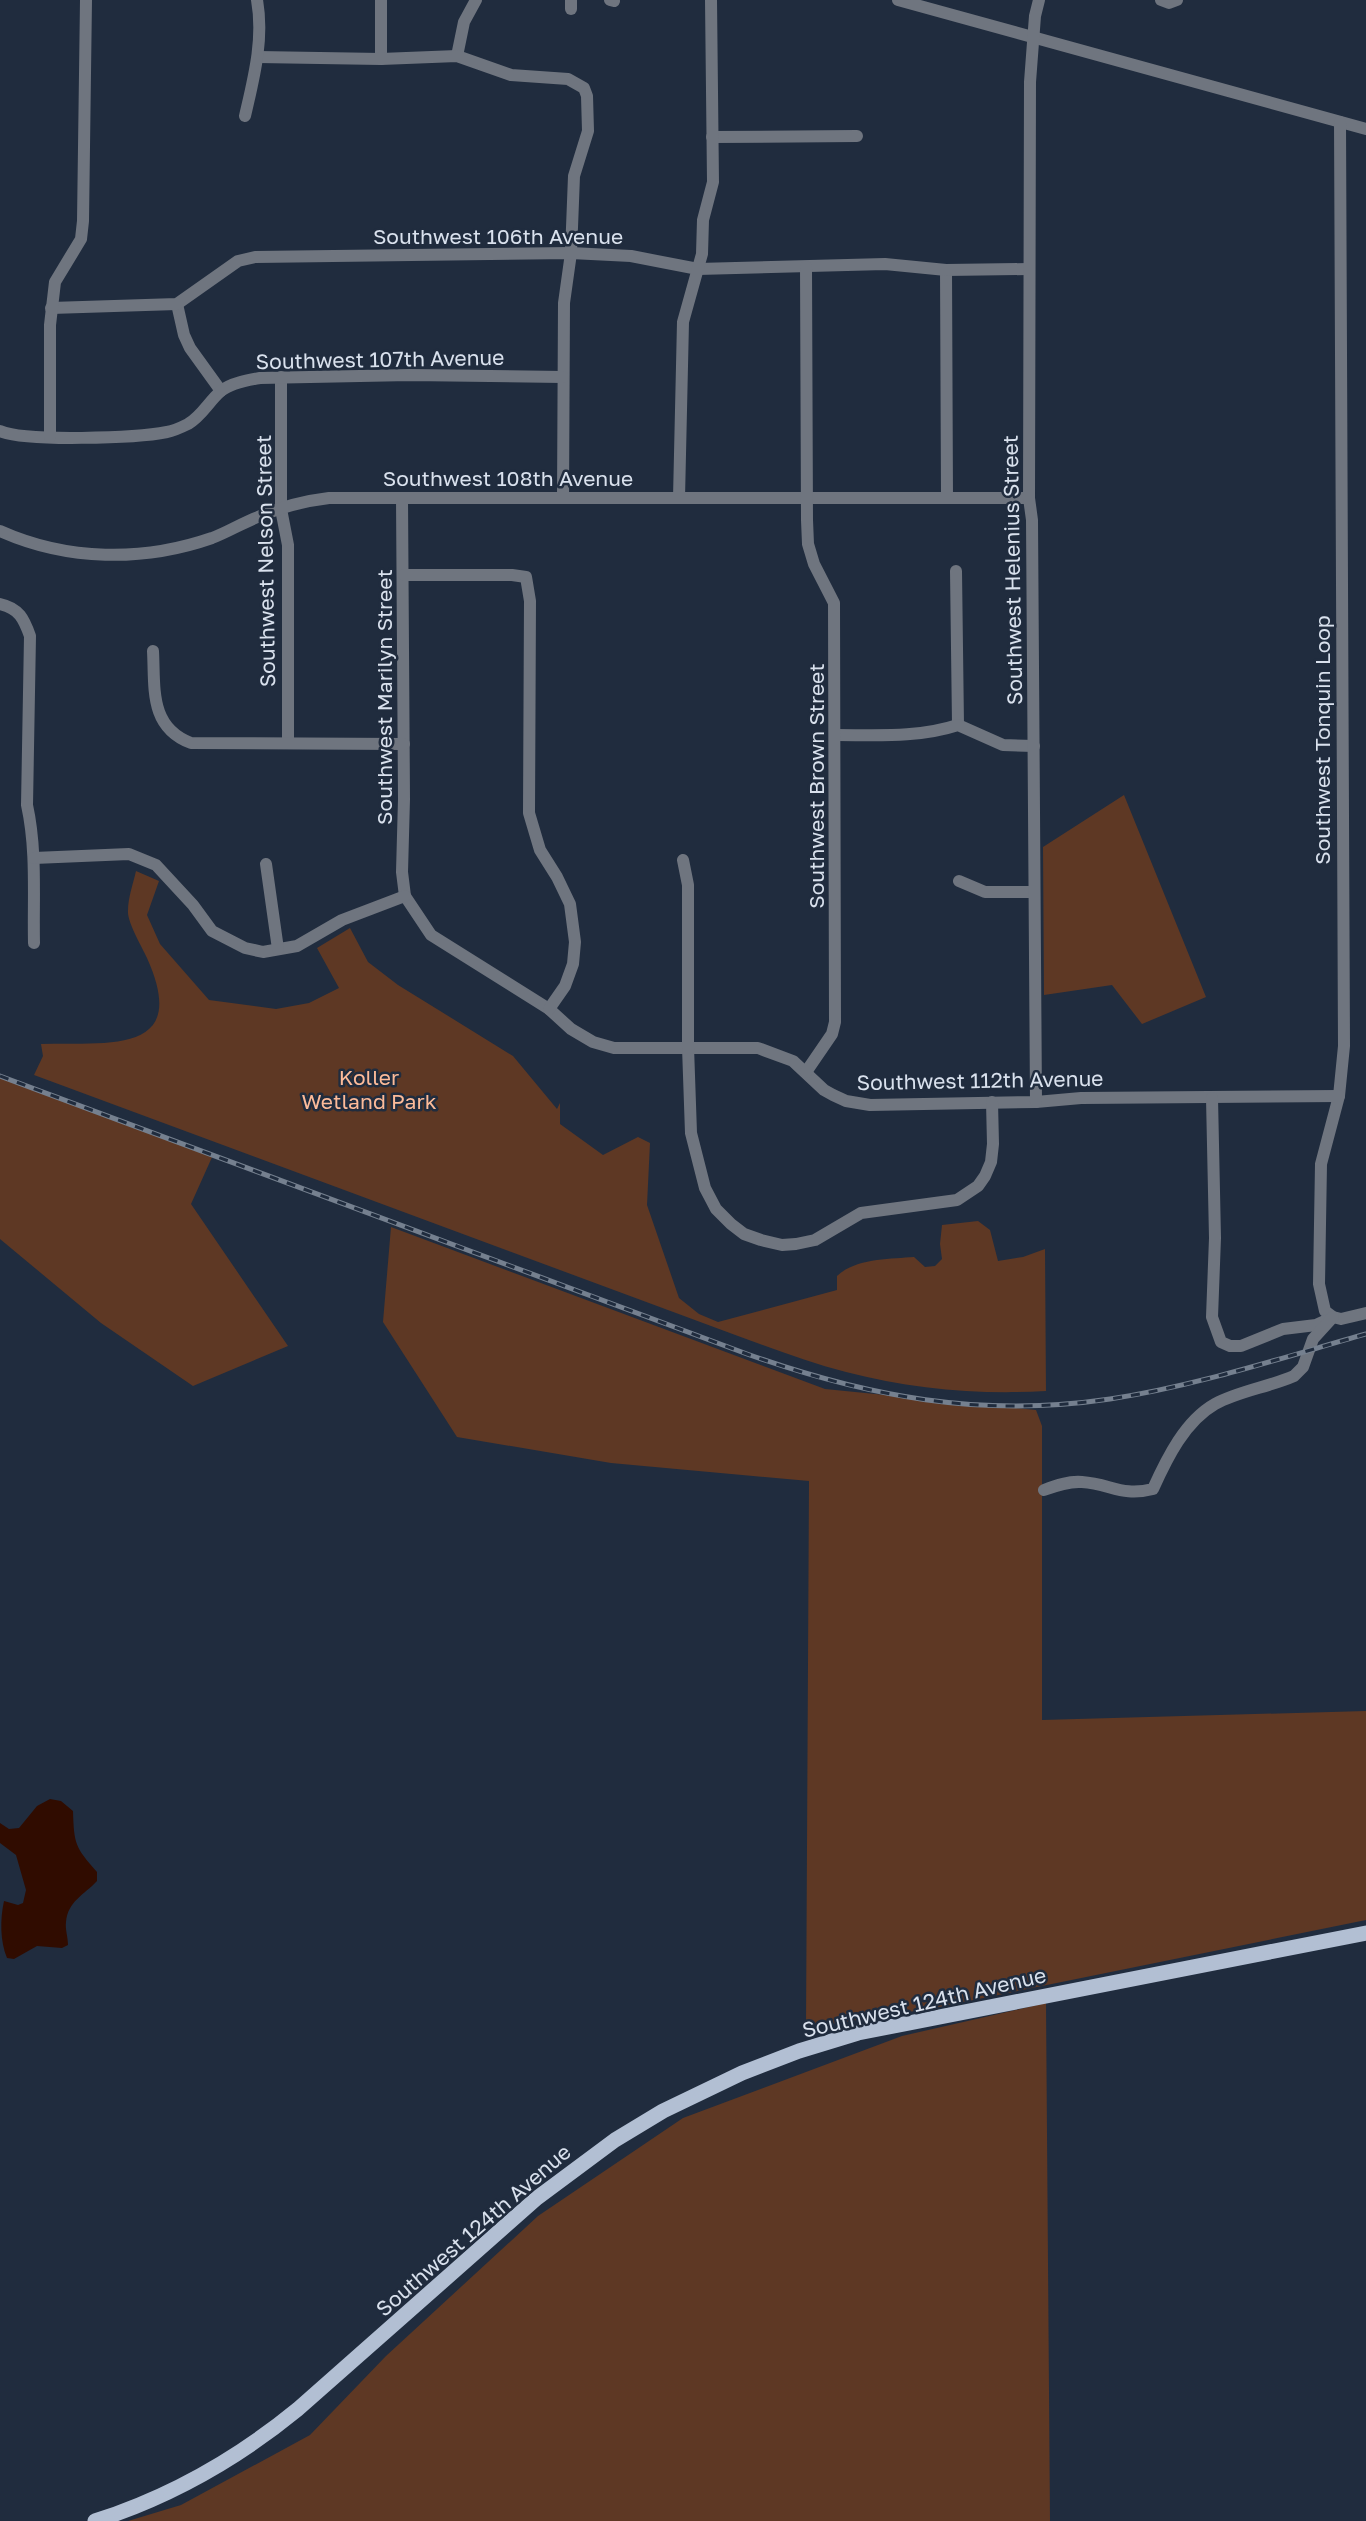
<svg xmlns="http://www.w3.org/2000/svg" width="1366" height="2521" viewBox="0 0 1366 2521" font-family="'Golos Text',sans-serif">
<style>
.green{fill:#5e3824}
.water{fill:#300c00}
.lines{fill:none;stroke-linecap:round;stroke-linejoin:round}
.minor{stroke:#6f757f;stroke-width:12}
.major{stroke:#b2bfd3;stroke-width:15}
.rail-casing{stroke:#75808f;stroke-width:5}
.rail{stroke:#202c3e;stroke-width:3;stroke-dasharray:9;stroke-linecap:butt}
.labels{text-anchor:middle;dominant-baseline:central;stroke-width:5;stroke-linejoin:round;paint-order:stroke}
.street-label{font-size:21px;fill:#d9e1ed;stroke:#202c3e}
.park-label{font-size:21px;fill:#fdbb99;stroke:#202c3e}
</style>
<rect width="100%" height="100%" fill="#202c3e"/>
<!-- green -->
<g class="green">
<path d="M1124,795L1206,997L1142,1024L1112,985L1044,995L1043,847Z"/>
<path d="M136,871L159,881L147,915L160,944L209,1000L276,1009L309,1003L339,988L317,948L350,928L368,962L398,985L513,1056L557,1109L560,1103V1124L603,1155L638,1137L650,1143L647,1205L679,1298L699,1314L718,1322L837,1290V1276C856,1258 890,1259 914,1257L925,1267L935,1266L942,1259L940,1244L942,1225L978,1221L990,1230L998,1261L1023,1257L1045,1249L1046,1391C979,1395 912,1389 846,1372C810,1363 774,1349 738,1336L34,1075L43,1056L41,1044C108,1042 191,1056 147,958C142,947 127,922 128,911C128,898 133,884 136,871Z"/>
<path d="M0,1076L213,1155L191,1204L288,1346L193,1386L101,1323L0,1239Z"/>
<path d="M391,1227L825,1389L1036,1410L1042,1426V1720L1366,1711V1920L934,2008L806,2028L809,1481L611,1463L457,1437L383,1322Z"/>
<path d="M1046,2003L1050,2521H128L181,2505L310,2435L386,2356L538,2216L683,2118L902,2036Z"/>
</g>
<!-- water -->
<path class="water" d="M50,1799L61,1801L73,1811C74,1844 75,1847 97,1872V1881C84,1895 68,1901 66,1922C65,1929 68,1937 68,1945L62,1948L37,1946L14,1959L7,1958C0,1941 0,1919 4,1901L18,1905L23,1903L26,1890L16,1855L0,1843V1823L9,1829L19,1828L37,1806Z"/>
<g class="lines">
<!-- minor -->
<g class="minor">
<path d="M381,0V59"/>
<path d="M571,0V9"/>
<path d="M610,0L614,1"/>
<path d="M898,0L1366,129"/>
<path d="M1161,0L1169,3L1177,0"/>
<path d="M457,56L464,22L476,0"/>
<path d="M258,57L381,59L457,56L511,75L568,79L584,88L587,96L588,131L574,176L571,253L564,303L563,498"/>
<path d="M245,116C254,77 264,39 257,0"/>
<path d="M1340,122L1344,1046L1339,1096L1321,1164L1319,1284L1325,1311L1333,1317L1341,1319L1366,1313"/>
<path d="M712,137L857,136"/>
<path d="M946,270L947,498"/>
<path d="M177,304L184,335L190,348L221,391"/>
<path d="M51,308L177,304L238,261L255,257L571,253L631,256L698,269L885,264L946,270L1028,269"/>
<path d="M281,377V509L288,545V743"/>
<path d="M0,431C25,442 137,438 167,432C173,431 182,427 188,424C202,416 209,401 221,391C231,383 248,380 260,378L410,375L563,377"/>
<path d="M50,437V325L55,282L81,239L83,221L86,0"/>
<path d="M402,498L404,799L402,872L405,896L431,935L549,1009L571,1029L593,1042L614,1048H758L793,1061L824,1090L833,1095L846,1101L870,1105L1036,1102L1081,1098L1339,1096"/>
<path d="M679,498L683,322L702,254L703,220L713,182L711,0"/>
<path d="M0,531C67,561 143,562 212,538C228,532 242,523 258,517C281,507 304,501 329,498H1029"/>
<path d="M956,571L958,725"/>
<path d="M404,575H512L526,577L530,601L529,813L540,850L557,877L570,904L575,942L573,964L565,986L549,1009"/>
<path d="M0,604C19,608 24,619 30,636L27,805C37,851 33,897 34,943"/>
<path d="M153,651C155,688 149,727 191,743L404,744"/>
<path d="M836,735C877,735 918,738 958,725L1003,745L1034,746"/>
<path d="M34,858L129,854L156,865L193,905L212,931L245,948L263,952L297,946L342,920L405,896"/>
<path d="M683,860L688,885V1047L691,1133L705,1188L716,1209L731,1224L744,1234L761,1240L782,1245L796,1244L815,1240L861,1213L957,1200L978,1186L985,1176L991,1162L993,1144L992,1102"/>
<path d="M266,864L278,949"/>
<path d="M959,881L985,892H1034"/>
<path d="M806,1072L832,1034L835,1022L834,603L814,564L808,544L807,520L806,267"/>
<path d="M1212,1098L1215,1238L1212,1317L1221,1342L1230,1346H1241L1283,1329L1316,1325L1327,1320"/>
<path d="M1036,1102L1032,520L1029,498L1030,82L1035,16L1039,0"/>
<path d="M1044,1490C1057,1485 1069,1481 1082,1482C1111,1484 1122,1497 1153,1489C1167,1458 1185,1421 1215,1404C1239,1391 1269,1387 1294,1376L1303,1367L1313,1339L1333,1317"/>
</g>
<!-- major -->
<path class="major" d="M95,2521C170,2497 237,2459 298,2409L537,2198L615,2140L663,2111L742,2073L799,2051L858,2033L1366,1933"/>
<defs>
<path id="rail" d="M0,1076L747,1354C868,1397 981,1418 1110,1399C1196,1386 1281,1358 1366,1334"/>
</defs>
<!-- rail casing -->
<use href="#rail" class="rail-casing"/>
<!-- rail -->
<use href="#rail" class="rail"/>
</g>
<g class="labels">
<!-- street labels -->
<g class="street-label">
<text x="498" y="236">Southwest 106th Avenue</text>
<text transform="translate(380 359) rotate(-1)">Southwest 107th Avenue</text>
<text x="508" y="478">Southwest 108th Avenue</text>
<text transform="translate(265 561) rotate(-91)">Southwest Nelson Street</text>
<text transform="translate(1012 570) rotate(-91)">Southwest Helenius Street</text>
<text transform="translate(384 697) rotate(-90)">Southwest Marilyn Street</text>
<text transform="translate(1322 740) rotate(-90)">Southwest Tonquin Loop</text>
<text transform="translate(816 786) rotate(-90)">Southwest Brown Street</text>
<text transform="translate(980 1080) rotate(-1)">Southwest 112th Avenue</text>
<text transform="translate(924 2002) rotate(-13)">Southwest 124th Avenue</text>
<text transform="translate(473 2230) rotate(-41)">Southwest 124th Avenue</text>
</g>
<!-- park labels -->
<g class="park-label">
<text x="369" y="1077">Koller<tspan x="369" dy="24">Wetland Park</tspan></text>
</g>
</g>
</svg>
